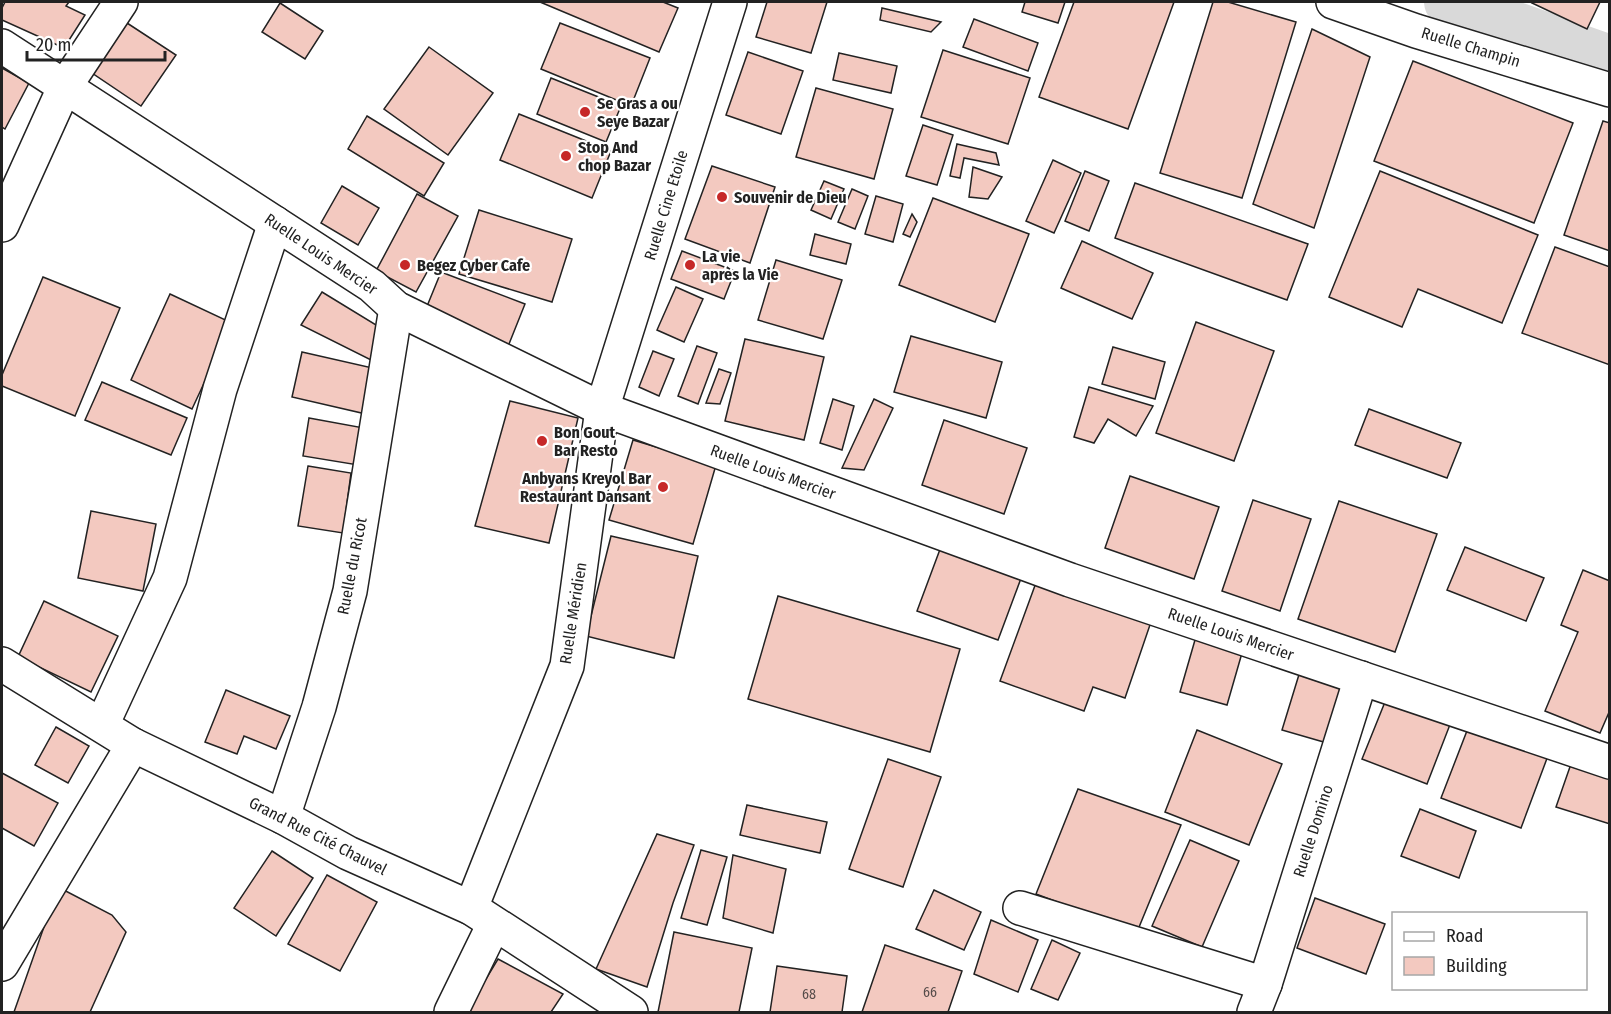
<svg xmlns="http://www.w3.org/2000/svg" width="1611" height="1014" viewBox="0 0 1611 1014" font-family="'Fira Sans Condensed',sans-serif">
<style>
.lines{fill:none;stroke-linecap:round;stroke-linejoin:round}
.canal{stroke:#d9d9d9;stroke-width:48}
.building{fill:#f3c9c0;stroke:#222;stroke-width:1.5}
.street-casing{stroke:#222;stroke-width:36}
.street{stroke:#fff;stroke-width:33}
.poi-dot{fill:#c62828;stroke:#fff;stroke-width:2}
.labels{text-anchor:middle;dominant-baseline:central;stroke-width:4.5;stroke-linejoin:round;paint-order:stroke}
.number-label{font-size:14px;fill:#564c4a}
.street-label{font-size:16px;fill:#222;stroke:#fff}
.poi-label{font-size:16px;font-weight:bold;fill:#222;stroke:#fff;text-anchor:start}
</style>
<rect width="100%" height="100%" fill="#fff"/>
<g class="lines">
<!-- canal -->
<path class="canal" d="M1448,2L1610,59"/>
</g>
<!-- building -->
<g class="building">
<path d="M5,2H69L66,6L85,15L64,48L2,20V8Z"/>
<path d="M540,2H663L678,8L659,52Z"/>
<path d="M767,2H827L811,53L756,37Z"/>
<path d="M1025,2H1065L1058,23L1022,12Z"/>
<path d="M1074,2H1174L1128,129L1039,97Z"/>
<path d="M1213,2H1228L1296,22L1242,198L1160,173Z"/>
<path d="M1533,2H1600L1587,29L1532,3Z"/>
<path d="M280,3L323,31L305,59L262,32Z"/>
<path d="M882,8L941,22L931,32L880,20Z"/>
<path d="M974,19L1038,43L1028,71L963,47Z"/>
<path d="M127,23L176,55L141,106L92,73Z"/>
<path d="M560,23L650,58L631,106L541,69Z"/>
<path d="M1312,29L1370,57L1314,228L1253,204Z"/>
<path d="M429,47L493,93L448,155L384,109Z"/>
<path d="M943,50L1030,78L1008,144L921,117Z"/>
<path d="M748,52L803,71L781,134L726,115Z"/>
<path d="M839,53L897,66L891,93L833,80Z"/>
<path d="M1413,61L1573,123L1534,223L1374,161Z"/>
<path d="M2,68L29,83L5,129L2,127Z"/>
<path d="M551,78L621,106L606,142L537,114Z"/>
<path d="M816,88L893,109L874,179L796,157Z"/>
<path d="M519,114L611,151L592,198L500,160Z"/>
<path d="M367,116L444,163L424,196L348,149Z"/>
<path d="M1603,121L1610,123V251L1564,235Z"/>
<path d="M923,125L953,135L937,185L906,176Z"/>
<path d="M957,144L996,153L999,165L964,158L960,178L950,176Z"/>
<path d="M1053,160L1081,173L1054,233L1026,221Z"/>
<path d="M712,166L775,187L750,263L685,239Z"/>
<path d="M973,167L1002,177L988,199L969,197Z"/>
<path d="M1085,171L1109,181L1089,231L1065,221Z"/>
<path d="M1380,171L1538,235L1502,323L1418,289L1402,327L1329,297Z"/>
<path d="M824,181L844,189L831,219L811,210Z"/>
<path d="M1135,183L1308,244L1287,300L1115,238Z"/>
<path d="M342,186L379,208L358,245L321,223Z"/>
<path d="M852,189L868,196L855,229L838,222Z"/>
<path d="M417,194L458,216L416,292L376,271Z"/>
<path d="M876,196L903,204L893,242L865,234Z"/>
<path d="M933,198L1029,234L995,322L899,285Z"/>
<path d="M479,210L572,239L552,302L459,274Z"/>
<path d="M912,214L917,222L910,237L903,234Z"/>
<path d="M815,234L851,244L846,264L810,255Z"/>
<path d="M1082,241L1153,273L1132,319L1061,288Z"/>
<path d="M1555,247L1610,267V365L1522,333Z"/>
<path d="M682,251L735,271L724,299L671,279Z"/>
<path d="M776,260L842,280L823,339L758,320Z"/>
<path d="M441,272L525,304L507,349L423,316Z"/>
<path d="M43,277L120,308L75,416L2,386V375Z"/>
<path d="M676,287L703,299L684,342L657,330Z"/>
<path d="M322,292L386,331L373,361L301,325Z"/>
<path d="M170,294L232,323L192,409L131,380Z"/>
<path d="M1196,322L1274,351L1234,461L1156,433Z"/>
<path d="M911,336L1002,362L986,418L894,392Z"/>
<path d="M745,339L824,357L804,440L725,421Z"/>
<path d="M697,346L717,353L698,404L678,396Z"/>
<path d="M1113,347L1165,362L1155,399L1102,384Z"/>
<path d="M653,351L674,359L659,396L639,387Z"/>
<path d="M302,352L377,369L366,414L292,397Z"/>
<path d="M719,369L731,373L720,404L706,403Z"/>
<path d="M102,382L187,418L171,455L85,420Z"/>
<path d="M1089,387L1153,406L1136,436L1108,419L1094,443L1074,437Z"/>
<path d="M833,399L854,406L842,450L820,443Z"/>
<path d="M874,399L893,408L864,470L842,468Z"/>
<path d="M510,401L578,418L549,543L475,526Z"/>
<path d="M1369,409L1461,443L1447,478L1355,445Z"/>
<path d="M309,418L364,428L358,465L303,456Z"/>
<path d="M944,420L1027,448L1004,514L922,485Z"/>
<path d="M633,440L716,465L693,544L609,520Z"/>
<path d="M308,466L351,473L343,533L298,526Z"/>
<path d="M1130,476L1219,507L1194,579L1105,548Z"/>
<path d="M1253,500L1311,519L1280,611L1222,591Z"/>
<path d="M1339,501L1437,534L1395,652L1298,619Z"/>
<path d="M91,511L156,524L143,591L78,578Z"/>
<path d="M611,536L698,556L674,658L586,636Z"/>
<path d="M942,544L1023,573L998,640L917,611Z"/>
<path d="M1465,547L1544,578L1526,621L1447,590Z"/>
<path d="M1583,570L1610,581V710L1600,733L1545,711L1578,632L1561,625Z"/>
<path d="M1037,580L1152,619L1125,698L1093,687L1084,711L1000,681Z"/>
<path d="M778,596L960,649L930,752L748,699Z"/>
<path d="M44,601L118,636L91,692L18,657Z"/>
<path d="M1197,633L1244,646L1227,705L1180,692Z"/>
<path d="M1301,668L1353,683L1334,745L1282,730Z"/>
<path d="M226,690L290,716L276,749L244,736L237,754L205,742Z"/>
<path d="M1387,697L1451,722L1427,784L1362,759Z"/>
<path d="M1470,723L1549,753L1521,828L1441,798Z"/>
<path d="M56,727L89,746L68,783L35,765Z"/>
<path d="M1197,730L1282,764L1249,845L1165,812Z"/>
<path d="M888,759L941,777L903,887L849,869Z"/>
<path d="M1572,761L1610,774V824L1556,807Z"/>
<path d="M2,773L58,803L34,846L2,828Z"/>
<path d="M1078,789L1181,825L1137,932L1036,894Z"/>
<path d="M747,805L827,822L820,853L740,835Z"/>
<path d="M1420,809L1476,831L1459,878L1401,856Z"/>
<path d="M657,834L694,845L673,903L647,987L596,969Z"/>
<path d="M1190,840L1239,861L1202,947L1152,926Z"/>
<path d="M701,850L727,857L707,925L681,918Z"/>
<path d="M272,851L313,878L276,936L234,908Z"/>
<path d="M733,855L786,869L773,933L723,918Z"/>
<path d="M327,875L377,902L340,971L288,944Z"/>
<path d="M58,887L112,915L126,932L90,1012H14Z"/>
<path d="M934,890L981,912L964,950L916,929Z"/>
<path d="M1315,898L1385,924L1366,974L1297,948Z"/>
<path d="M991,920L1038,940L1018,992L974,974Z"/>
<path d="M674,932L752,948L739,1012H658Z"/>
<path d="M1052,940L1080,953L1058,1000L1031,989Z"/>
<path d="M885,945L962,971L948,1012H862Z"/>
<path d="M498,959L563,994L551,1012H466Z"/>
<path d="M777,966L847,976L842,1012H770Z"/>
</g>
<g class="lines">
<defs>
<g id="street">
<path d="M1333,2L1416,31L1610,90"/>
<path d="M2,46L372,286L396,308L602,409L1070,580L1610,762"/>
<path d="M2,225L64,88L121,2"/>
<path d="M2,664L133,745L283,817L348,853L471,908L631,1012"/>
<path d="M102,725L170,578L220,389L275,223"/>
<path d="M283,817L319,707L350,591L396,308"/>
<path d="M471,908L567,666L602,409L730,2"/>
<path d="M1020,908L1265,984"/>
<path d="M2,964L133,745"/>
<path d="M451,1012L494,924"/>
<path d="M1254,1012L1265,984L1361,678"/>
</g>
</defs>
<!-- street casing -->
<use href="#street" class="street-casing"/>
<!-- street -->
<use href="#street" class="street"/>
</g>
<!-- markers -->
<g class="poi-dot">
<circle cx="585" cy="112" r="6"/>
<circle cx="566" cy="156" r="6"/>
<circle cx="722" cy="197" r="6"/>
<circle cx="405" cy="265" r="6"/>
<circle cx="690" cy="265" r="6"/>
<circle cx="542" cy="441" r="6"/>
<circle cx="663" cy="487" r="6"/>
</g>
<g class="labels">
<!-- number labels -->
<g class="number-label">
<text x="930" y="992">66</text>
<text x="809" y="994">68</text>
</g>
<!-- street labels -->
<g class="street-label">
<text transform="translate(1471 47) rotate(17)">Ruelle Champin</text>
<text transform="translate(666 205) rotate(-73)">Ruelle Cine Etoile</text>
<text transform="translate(321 254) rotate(34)">Ruelle Louis Mercier</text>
<text transform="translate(773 472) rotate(20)">Ruelle Louis Mercier</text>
<text transform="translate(352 566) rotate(-79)">Ruelle du Ricot</text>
<text transform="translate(573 613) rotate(-81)">Ruelle Méridien</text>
<text transform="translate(1231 634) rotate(19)">Ruelle Louis Mercier</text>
<text transform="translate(1313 831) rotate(-72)">Ruelle Domino</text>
<text transform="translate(318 836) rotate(27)">Grand Rue Cité Chauvel</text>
</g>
<!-- poi labels -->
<g class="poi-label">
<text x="597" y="103">Se Gras a ou<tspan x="597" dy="18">Seye Bazar</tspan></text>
<text x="578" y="147">Stop And<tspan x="578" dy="18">chop Bazar</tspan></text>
<text x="734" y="197">Souvenir de Dieu</text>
<text x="702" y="256">La vie<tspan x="702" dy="18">après la Vie</tspan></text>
<text x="417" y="265">Begez Cyber Cafe</text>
<text x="554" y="432">Bon Gout<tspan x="554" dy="18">Bar Resto</tspan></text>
<text x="651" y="478" text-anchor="end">Anbyans Kreyol Bar<tspan x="651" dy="18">Restaurant Dansant</tspan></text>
</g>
</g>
<!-- border -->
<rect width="1611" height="1014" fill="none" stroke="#222222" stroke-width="6"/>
<!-- legend -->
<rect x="1392" y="912" width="195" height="78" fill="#ffffff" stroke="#a7a7a7" stroke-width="1.5"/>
<rect x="1404" y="932" width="30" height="9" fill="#ffffff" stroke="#a7a7a7" stroke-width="1.5"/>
<text x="1446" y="942" font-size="18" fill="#222222">Road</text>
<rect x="1404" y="957" width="30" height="18" fill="#f3c9c0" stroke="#a7a7a7" stroke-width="1.5"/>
<text x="1446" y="972" font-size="18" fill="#222222">Building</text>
<!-- scale -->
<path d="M27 51v9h138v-9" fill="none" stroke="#222222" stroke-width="3"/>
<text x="36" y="51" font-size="18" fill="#222222" stroke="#ffffff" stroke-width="4.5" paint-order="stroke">20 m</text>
</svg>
